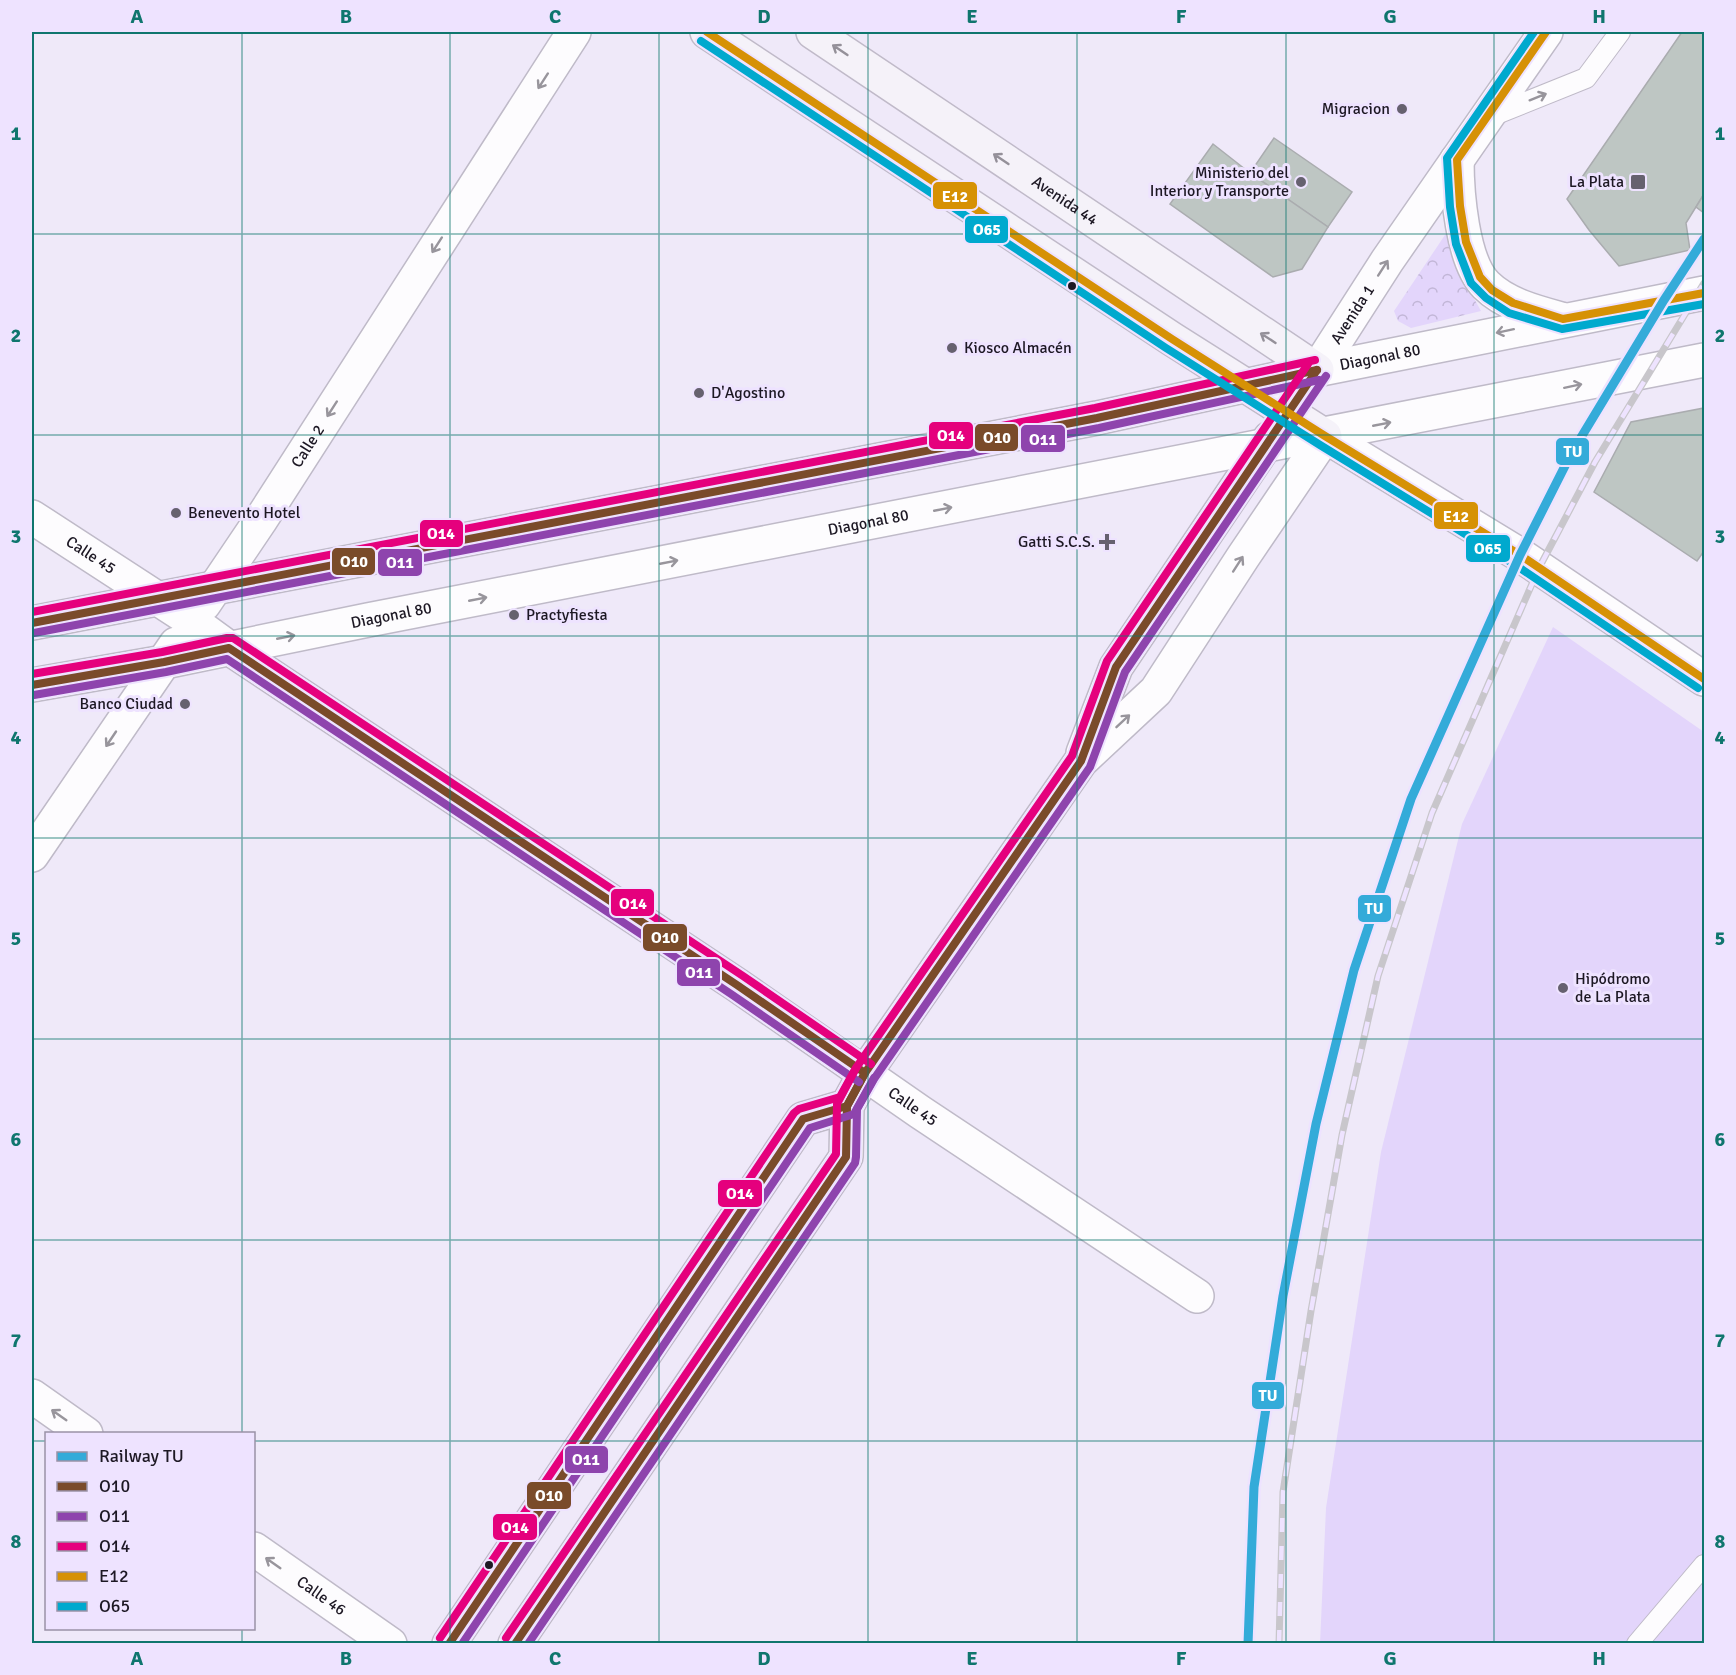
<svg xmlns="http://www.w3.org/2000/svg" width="1736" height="1675" viewBox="0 0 1736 1675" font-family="Signika,sans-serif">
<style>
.green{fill:#e3d5fb}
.park{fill:url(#park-crowns)}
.building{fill:#bec6c3;stroke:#aaacaf;stroke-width:1.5}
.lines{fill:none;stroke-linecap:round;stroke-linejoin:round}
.service-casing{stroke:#bfbac8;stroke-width:22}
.minor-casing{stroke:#bfbac8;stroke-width:36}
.tertiary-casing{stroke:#bfbac8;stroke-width:36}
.secondary-casing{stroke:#bfbac8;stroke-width:36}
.primary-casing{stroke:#c0bac9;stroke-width:36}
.service{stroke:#fdfcfe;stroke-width:20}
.minor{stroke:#fdfcfe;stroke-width:33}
.tertiary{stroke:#fdfcfe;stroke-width:33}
.secondary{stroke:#fdfcfe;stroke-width:33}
.primary{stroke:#f5f2f9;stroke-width:33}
.rail-casing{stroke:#c8c6cb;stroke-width:7}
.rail{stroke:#eee3ff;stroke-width:4.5;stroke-dasharray:14;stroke-linecap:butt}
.bus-1-casing{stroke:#eee3ff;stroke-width:12}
.bus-2-casing{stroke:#eee3ff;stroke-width:12}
.bus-3-casing{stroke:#eee3ff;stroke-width:12}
.bus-4-casing{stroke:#eee3ff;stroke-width:12}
.bus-5-casing{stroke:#eee3ff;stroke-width:12}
.bus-1{stroke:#7a4b2a;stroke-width:8}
.bus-2{stroke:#8e44ad;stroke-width:8}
.bus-3{stroke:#e5007d;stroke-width:8}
.bus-4{stroke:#d69105;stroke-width:8}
.bus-5{stroke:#00a9ce;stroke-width:8}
.rail-1-casing{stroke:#eee3ff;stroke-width:14}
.rail-1{stroke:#34abd9;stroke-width:9}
.oneway{stroke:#949099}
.oneway2{stroke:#98959c}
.grid{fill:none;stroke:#0f766e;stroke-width:1.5;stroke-opacity:0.55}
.poi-dot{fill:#66616f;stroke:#eee3ff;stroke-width:2}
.bus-dot{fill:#1d1824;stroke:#eee3ff;stroke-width:2}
.labels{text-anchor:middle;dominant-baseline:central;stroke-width:6;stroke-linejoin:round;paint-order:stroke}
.poi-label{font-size:16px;fill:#1d1824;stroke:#eee3ff;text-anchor:end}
.street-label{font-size:16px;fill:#1d1824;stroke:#eee3ff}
.line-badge{stroke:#eee3ff;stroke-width:2}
.badge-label{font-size:16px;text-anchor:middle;font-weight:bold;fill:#fff}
.neatline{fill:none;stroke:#0f766e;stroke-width:2}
.grid-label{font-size:20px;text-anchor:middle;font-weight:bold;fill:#0f766e}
</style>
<defs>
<pattern id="park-crowns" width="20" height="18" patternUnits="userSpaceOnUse" patternTransform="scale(1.5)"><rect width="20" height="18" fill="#e3d5fb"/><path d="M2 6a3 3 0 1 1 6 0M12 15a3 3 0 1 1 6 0" fill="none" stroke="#c2b6d7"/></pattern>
</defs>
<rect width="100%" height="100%" fill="#efe9f9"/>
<!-- green -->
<path class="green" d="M1553,627L1704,732V1643L1320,1644L1326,1508L1381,1152L1462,824Z"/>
<!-- park -->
<path class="park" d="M1453,223L1466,284L1481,311L1411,328L1398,321L1394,311Z"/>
<!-- building -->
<g class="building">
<path d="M1682,32H1704V194L1686,223L1690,250L1619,266L1589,230L1567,199Z"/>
<path d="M1274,138L1352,192L1328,227L1250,173Z"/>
<path d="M1213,144L1250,173L1328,227L1302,269L1273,277L1170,204Z"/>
<path d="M1704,194V213L1696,207Z"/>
<path d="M1704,408V551L1697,561L1594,492L1631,422Z"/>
</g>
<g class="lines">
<defs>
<g id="service">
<path d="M1489,117L1586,78L1620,32"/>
<path d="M1637,1644L1704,1565"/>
</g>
<g id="minor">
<path d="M1325,436L1520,555L1704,679"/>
<path id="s1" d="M32,517L192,621L229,648L737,985L920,1112L1197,1296"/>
<path id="s2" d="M204,604L260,521L574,32"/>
<path d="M32,855L176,644"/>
<path d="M32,1396L86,1434"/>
<path id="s3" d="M254,1549L390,1644"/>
</g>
<g id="tertiary">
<path id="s4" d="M1317,370L1387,261L1546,32"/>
</g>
<g id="secondary">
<path d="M1457,160C1457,192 1462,261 1486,285C1505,304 1535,312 1561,319"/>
<path id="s5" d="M32,623L1097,418L1317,370L1704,293"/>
<path id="s6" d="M32,685L164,662L368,620L1704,360"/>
<path d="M1083,753L1116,667L1270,438"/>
<path d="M449,1644L803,1119L847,1106"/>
<path d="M515,1644L846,1157L847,1106L865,1073L1081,761L1156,691L1243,557L1325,436"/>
</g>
<g id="primary">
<path d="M707,32L1172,339L1325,436"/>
<path id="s7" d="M813,32L1317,370"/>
</g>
</defs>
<!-- service casing -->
<use href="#service" class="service-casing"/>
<!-- minor casing -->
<use href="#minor" class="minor-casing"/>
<!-- tertiary casing -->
<use href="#tertiary" class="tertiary-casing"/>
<!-- secondary casing -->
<use href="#secondary" class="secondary-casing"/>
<!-- primary casing -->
<use href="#primary" class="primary-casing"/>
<!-- service -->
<use href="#service" class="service"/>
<!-- minor -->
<use href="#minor" class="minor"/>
<!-- tertiary -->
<use href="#tertiary" class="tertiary"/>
<!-- secondary -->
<use href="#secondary" class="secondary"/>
<!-- primary -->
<use href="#primary" class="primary"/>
<defs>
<path id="rail" d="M1279,1644L1283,1492L1311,1311L1342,1135L1378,976L1432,813L1539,568L1595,462L1704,283"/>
</defs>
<!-- rail casing -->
<use href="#rail" class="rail-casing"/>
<!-- rail -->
<use href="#rail" class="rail"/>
<defs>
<g id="bus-1">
<path d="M32,623L1097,418L1317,370"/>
<path d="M32,685L164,662L229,648L737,985L865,1073"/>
<path d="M449,1644L803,1119L847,1106L865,1073"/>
<path d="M515,1644L846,1157L847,1106L865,1073L1081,761L1116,667L1317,370"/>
</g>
<g id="bus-2">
<path d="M34,633L1099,428L1319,380"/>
<path d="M34,695L166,672L227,659L731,994L859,1082"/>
<path d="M462,1644L810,1128L854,1114L874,1078"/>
<path d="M528,1644L855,1163L856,1157L857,1109L874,1079L1090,767L1125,672L1326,376"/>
</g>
<g id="bus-3">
<path d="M32,612L1095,408L1315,360"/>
<path d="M32,674L162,652L227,638H233L743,976L871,1064"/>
<path d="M440,1638L794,1113L799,1109L840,1097L856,1068"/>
<path d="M506,1638L836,1154L837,1104L856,1068L1072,756L1107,661L1308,364"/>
</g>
<g id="bus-4">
<path d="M707,32L1172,339L1325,436L1520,555L1704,679"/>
<path d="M1546,32L1457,160L1460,206L1466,242L1480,277L1492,290L1513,303L1563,319L1704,293"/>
</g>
<g id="bus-5">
<path d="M1534,32L1447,158L1450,207L1456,244L1471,283L1486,298L1509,313L1562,329L1704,304"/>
<path d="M701,41L1166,348L1320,445L1514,564L1698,688"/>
</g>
</defs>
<!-- bus-1 casing -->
<use href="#bus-1" class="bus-1-casing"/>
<!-- bus-2 casing -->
<use href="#bus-2" class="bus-2-casing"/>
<!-- bus-3 casing -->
<use href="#bus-3" class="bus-3-casing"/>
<!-- bus-4 casing -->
<use href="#bus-4" class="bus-4-casing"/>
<!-- bus-5 casing -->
<use href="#bus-5" class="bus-5-casing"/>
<!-- bus-1 -->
<use href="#bus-1" class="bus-1"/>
<!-- bus-2 -->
<use href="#bus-2" class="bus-2"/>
<!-- bus-3 -->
<use href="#bus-3" class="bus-3"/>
<!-- bus-4 -->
<use href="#bus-4" class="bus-4"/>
<!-- bus-5 -->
<use href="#bus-5" class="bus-5"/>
<defs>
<path id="rail-1" d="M1248,1644L1254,1487L1283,1296L1316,1124L1354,970L1411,799L1520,555L1571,454L1664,300L1704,239"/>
</defs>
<!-- rail-1 casing -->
<use href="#rail-1" class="rail-1-casing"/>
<!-- rail-1 -->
<use href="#rail-1" class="rail-1"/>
</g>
<!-- one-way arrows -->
<defs><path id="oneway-shaft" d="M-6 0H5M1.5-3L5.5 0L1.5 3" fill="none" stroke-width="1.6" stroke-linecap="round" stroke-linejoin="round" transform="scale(1.5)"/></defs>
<g class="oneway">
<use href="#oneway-shaft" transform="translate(840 50) rotate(-146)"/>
<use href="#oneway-shaft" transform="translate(1001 159) rotate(-146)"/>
<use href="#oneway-shaft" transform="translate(1268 338) rotate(-147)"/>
</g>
<g class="oneway2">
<use href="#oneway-shaft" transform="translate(543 81) rotate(123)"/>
<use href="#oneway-shaft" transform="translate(1538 97) rotate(-22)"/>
<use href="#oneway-shaft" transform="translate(437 245) rotate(123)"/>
<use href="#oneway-shaft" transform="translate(1383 268) rotate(-57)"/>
<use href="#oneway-shaft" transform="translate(1505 331) rotate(168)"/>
<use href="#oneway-shaft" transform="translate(1573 386) rotate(-12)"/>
<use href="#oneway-shaft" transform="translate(332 409) rotate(123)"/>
<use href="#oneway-shaft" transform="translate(1382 424) rotate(-11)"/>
<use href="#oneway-shaft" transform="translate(943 509) rotate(-11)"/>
<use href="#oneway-shaft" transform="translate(669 562) rotate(-11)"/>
<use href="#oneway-shaft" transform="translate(1238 564) rotate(-57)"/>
<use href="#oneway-shaft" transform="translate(478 599) rotate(-11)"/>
<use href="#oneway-shaft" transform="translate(286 637) rotate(-11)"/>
<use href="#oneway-shaft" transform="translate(1123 721) rotate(-43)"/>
<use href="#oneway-shaft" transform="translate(111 739) rotate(124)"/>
<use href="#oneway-shaft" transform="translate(59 1415) rotate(-145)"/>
<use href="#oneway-shaft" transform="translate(273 1563) rotate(-145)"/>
</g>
<!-- grid -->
<path class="grid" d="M242,32V1434M450,32V1644M659,32V1644M868,32V1644M1077,32V1644M1286,32V1644M1494,32V1644M32,234H1704M32,435H1704M32,636H1704M32,838H1704M32,1039H1704M32,1240H1704M32,1441H46M254,1441H1704M242,1628V1644"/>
<!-- markers -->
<g class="poi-dot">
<circle cx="1402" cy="109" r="6"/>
<circle cx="1301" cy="182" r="6"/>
<rect x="1630" y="174" width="16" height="16" rx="3"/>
<circle cx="952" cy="348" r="6"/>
<circle cx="699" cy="393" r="6"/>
<circle cx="176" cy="513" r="6"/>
<path d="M1104 533h6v6h6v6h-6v6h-6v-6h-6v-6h6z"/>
<circle cx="514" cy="615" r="6"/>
<circle cx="185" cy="704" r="6"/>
<circle cx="1563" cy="988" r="6"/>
</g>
<g class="bus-dot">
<circle cx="1072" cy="286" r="5"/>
<circle cx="489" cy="1565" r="5"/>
</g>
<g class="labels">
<!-- poi labels -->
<g class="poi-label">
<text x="1390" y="109">Migracion</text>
<text x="1289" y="173">Ministerio del<tspan x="1289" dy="18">Interior y Transporte</tspan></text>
<text x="1624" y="182">La Plata</text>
<text x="964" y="348" text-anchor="start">Kiosco Almacén</text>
<text x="711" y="393" text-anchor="start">D'Agostino</text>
<text x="188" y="513" text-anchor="start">Benevento Hotel</text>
<text x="1095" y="542">Gatti S.C.S.</text>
<text x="526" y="615" text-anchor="start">Practyfiesta</text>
<text x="173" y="704">Banco Ciudad</text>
<text x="1575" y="979" text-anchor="start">Hipódromo<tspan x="1575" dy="18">de La Plata</tspan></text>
</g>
<!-- street labels -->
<g class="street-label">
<text stroke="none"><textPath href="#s7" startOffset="303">Avenida 44</textPath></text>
<text stroke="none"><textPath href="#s4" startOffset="66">Avenida 1</textPath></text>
<text stroke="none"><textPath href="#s5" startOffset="1374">Diagonal 80</textPath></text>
<text stroke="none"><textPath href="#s2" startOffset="189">Calle 2</textPath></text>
<text stroke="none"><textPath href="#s6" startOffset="852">Diagonal 80</textPath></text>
<text stroke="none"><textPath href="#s1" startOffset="70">Calle 45</textPath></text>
<text stroke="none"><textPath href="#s6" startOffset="366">Diagonal 80</textPath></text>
<text stroke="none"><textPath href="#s1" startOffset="1060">Calle 45</textPath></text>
<text stroke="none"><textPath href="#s3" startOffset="82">Calle 46</textPath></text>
</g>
</g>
<g class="line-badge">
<rect x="932" y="181" width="46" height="29" rx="6" fill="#d69105"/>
<rect x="964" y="215" width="45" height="29" rx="6" fill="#00a9ce"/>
<rect x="928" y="421" width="46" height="29" rx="6" fill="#e5007d"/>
<rect x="974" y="423" width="45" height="29" rx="6" fill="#7a4b2a"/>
<rect x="1020" y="424" width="46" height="29" rx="6" fill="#8e44ad"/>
<rect x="1555" y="437" width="35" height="29" rx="6" fill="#34abd9"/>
<rect x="1433" y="501" width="46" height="29" rx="6" fill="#d69105"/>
<rect x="419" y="519" width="45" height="29" rx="6" fill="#e5007d"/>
<rect x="1465" y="534" width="46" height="29" rx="6" fill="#00a9ce"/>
<rect x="331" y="547" width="45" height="29" rx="6" fill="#7a4b2a"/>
<rect x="377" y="548" width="46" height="29" rx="6" fill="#8e44ad"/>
<rect x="610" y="888" width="45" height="29" rx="6" fill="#e5007d"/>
<rect x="1357" y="894" width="35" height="29" rx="6" fill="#34abd9"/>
<rect x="642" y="923" width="46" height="29" rx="6" fill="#7a4b2a"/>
<rect x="676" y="958" width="45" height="29" rx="6" fill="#8e44ad"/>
<rect x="717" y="1179" width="46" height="29" rx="6" fill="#e5007d"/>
<rect x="1251" y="1381" width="34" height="29" rx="6" fill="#34abd9"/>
<rect x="564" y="1445" width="45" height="29" rx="6" fill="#8e44ad"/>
<rect x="526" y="1481" width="46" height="29" rx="6" fill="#7a4b2a"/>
<rect x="492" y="1513" width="46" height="28" rx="6" fill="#e5007d"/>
</g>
<g class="badge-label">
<text x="955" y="202">E12</text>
<text x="987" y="235">O65</text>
<text x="951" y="441">O14</text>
<text x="997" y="443">O10</text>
<text x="1043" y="445">O11</text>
<text x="1573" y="457">TU</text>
<text x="1456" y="522">E12</text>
<text x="441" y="539">O14</text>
<text x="1488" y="554">O65</text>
<text x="354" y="567">O10</text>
<text x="400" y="568">O11</text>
<text x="633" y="909">O14</text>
<text x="1374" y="914">TU</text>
<text x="665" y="943">O10</text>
<text x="699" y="978">O11</text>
<text x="740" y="1199">O14</text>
<text x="1268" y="1401">TU</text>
<text x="586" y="1465">O11</text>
<text x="549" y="1501">O10</text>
<text x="515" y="1533">O14</text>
</g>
<!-- border -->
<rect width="1736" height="1675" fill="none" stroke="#eee3ff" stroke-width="66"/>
<!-- legend -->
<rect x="45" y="1432" width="210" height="198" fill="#eee3ff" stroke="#9a92a7" stroke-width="1.5"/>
<rect x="57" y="1452" width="30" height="9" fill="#34abd9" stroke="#9a92a7" stroke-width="1.5"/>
<text x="99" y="1462" font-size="18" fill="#1d1824">Railway TU</text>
<rect x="57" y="1482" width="30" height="9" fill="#7a4b2a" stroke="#9a92a7" stroke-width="1.5"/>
<text x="99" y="1492" font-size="18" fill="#1d1824">O10</text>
<rect x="57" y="1512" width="30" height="9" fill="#8e44ad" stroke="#9a92a7" stroke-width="1.5"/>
<text x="99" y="1522" font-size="18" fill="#1d1824">O11</text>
<rect x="57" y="1542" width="30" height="9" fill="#e5007d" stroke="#9a92a7" stroke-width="1.5"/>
<text x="99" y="1552" font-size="18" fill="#1d1824">O14</text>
<rect x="57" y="1572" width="30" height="9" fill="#d69105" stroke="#9a92a7" stroke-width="1.5"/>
<text x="99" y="1582" font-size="18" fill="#1d1824">E12</text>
<rect x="57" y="1602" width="30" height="9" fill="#00a9ce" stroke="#9a92a7" stroke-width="1.5"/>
<text x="99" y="1612" font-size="18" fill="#1d1824">O65</text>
<rect x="33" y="33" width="1670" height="1609" class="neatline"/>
<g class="grid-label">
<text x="137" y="23">A</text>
<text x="346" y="23">B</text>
<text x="555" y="23">C</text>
<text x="764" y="23">D</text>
<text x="972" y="23">E</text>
<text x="1181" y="23">F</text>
<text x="1390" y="23">G</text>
<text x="1599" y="23">H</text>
<text x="16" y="140">1</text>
<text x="1720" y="140">1</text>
<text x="16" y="342">2</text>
<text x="1720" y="342">2</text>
<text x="16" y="543">3</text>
<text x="1720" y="543">3</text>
<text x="16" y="744">4</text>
<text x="1720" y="744">4</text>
<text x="16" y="945">5</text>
<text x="1720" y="945">5</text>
<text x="16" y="1146">6</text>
<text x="1720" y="1146">6</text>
<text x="16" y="1347">7</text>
<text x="1720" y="1347">7</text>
<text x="16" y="1548">8</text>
<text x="1720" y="1548">8</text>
<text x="137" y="1665">A</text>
<text x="346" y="1665">B</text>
<text x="555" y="1665">C</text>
<text x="764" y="1665">D</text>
<text x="972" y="1665">E</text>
<text x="1181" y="1665">F</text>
<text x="1390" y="1665">G</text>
<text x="1599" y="1665">H</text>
</g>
</svg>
